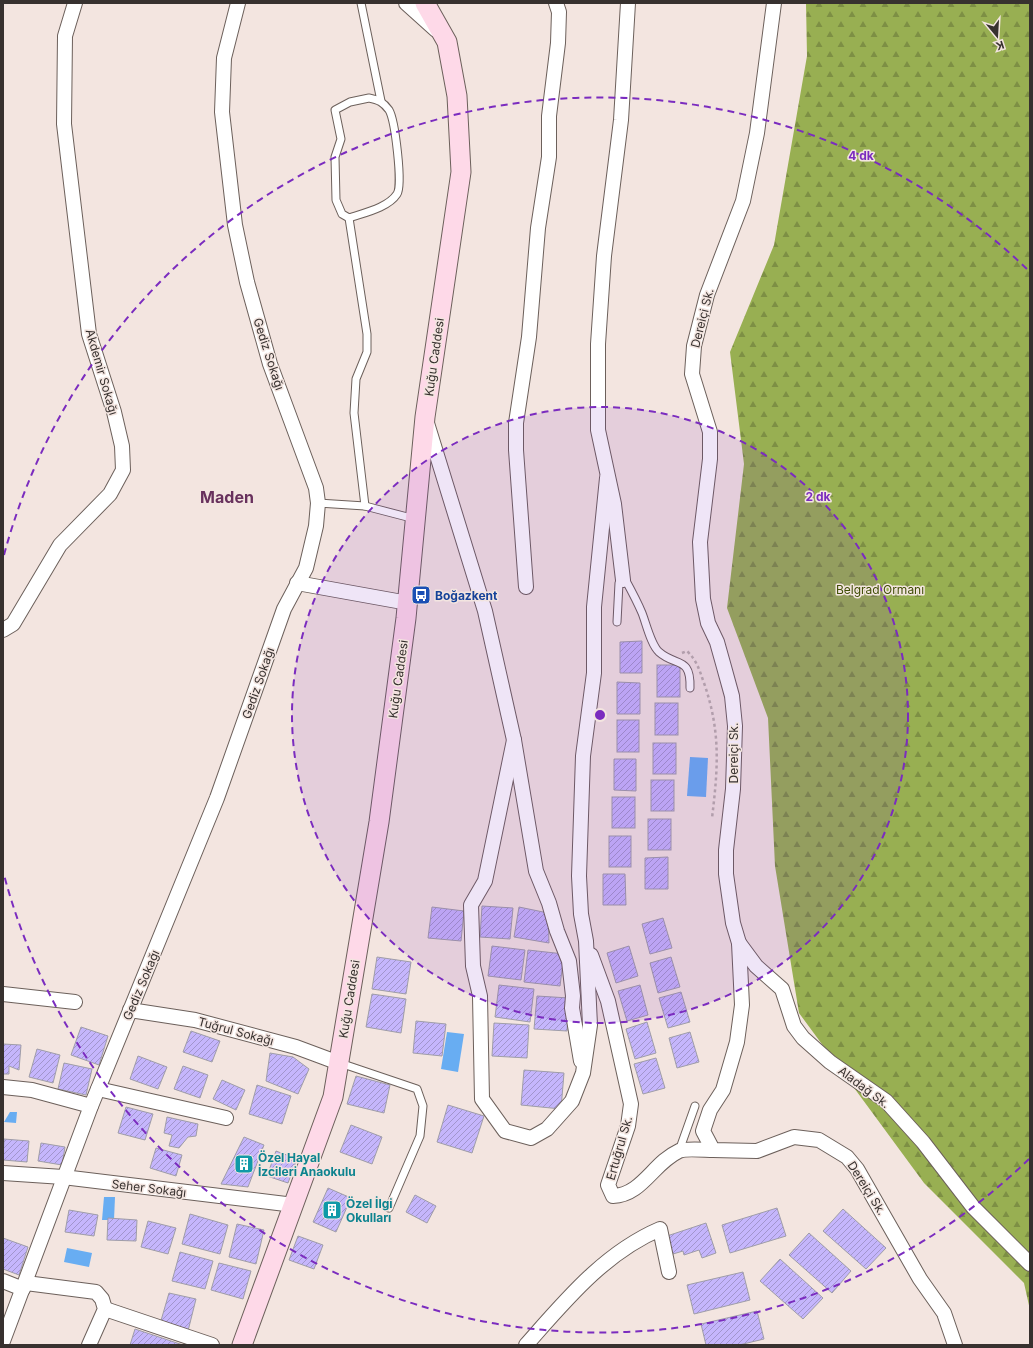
<svg xmlns="http://www.w3.org/2000/svg" width="1033" height="1348" viewBox="0 0 1033 1348" font-family="Inter,sans-serif">
<style>
.forest{fill:url(#forest-firs)}
.water{fill:#68adf2}
.building{fill:url(#building-hatch);stroke:#9f9da8}
.lines{fill:none;stroke-linecap:round;stroke-linejoin:round}
.lane-casing{stroke:#6c605b;stroke-width:9}
.street-casing{stroke:#6c605b;stroke-width:16}
.secondary-casing{stroke:#6c605b;stroke-width:21}
.path{stroke:#baafaa;stroke-width:2.5;stroke-dasharray:3 3;stroke-linecap:butt}
.lane{stroke:#fff;stroke-width:7}
.street{stroke:#fff;stroke-width:14}
.secondary{stroke:#fed9e8;stroke-width:19}
.ring{fill:none;stroke:#7b2cbf;stroke-width:2;stroke-dasharray:7 5}
.labels{text-anchor:middle;dominant-baseline:central;stroke-width:3;stroke-linejoin:round;paint-order:stroke}
.street-label{font-size:12px;fill:#37312f;stroke:#f3e5e0}
.park-label{font-size:12px;fill:#404e06;stroke:#f3e5e0}
.transit-label{font-size:12px;font-weight:bold;fill:#164399;stroke:#f3e5e0;text-anchor:start}
.culture-label{font-size:12px;font-weight:bold;fill:#0d838f;stroke:#f3e5e0;text-anchor:start}
.district-label{font-size:16px;font-weight:bold;fill:#68315d;stroke:#f3e5e0}
.centre{fill:#7b2cbf;stroke:#f3e5e0;stroke-width:2}
.ring-label{font-size:12px;text-anchor:middle;font-weight:bold;fill:#7b2cbf;stroke:#f3e5e0;stroke-width:3;stroke-linejoin:round;paint-order:stroke}
</style>
<defs>
<pattern id="forest-firs" width="22" height="20" patternUnits="userSpaceOnUse"><rect width="22" height="20" fill="#98af52"/><path d="M5 1l3.5 6h-7zM16 11l3.5 6h-7z" fill="#7d8f44"/></pattern>
<pattern id="building-hatch" width="6" height="6" patternUnits="userSpaceOnUse"><rect width="6" height="6" fill="#c5b6fc"/><path d="M-1 1l2-2M0 6l6-6M5 7l2-2" fill="none" stroke="#a195cc"/></pattern>
</defs>
<rect width="100%" height="100%" fill="#f3e5e0"/>
<!-- forest -->
<path class="forest" d="M806,3H1030V1310L1024,1283L924,1183L799,1013L775,866L768,718L727,608L744,464L730,352L774,245L807,56Z"/>
<!-- water -->
<g class="water">
<path d="M690,757L708,758L706,797L687,796Z"/>
<path d="M447,1032L464,1034L458,1072L441,1069Z"/>
<path d="M10,1112H17L16,1123L4,1122Z"/>
<path d="M104,1197H115L114,1220H102Z"/>
<path d="M67,1248L92,1253L89,1267L64,1262Z"/>
</g>
<!-- building -->
<g class="building">
<path d="M642,641V673H620V642Z"/>
<rect x="657" y="665" width="23" height="32"/>
<path d="M617,682L640,683V714H617Z"/>
<rect x="655" y="703" width="23" height="32"/>
<rect x="617" y="720" width="22" height="32"/>
<rect x="653" y="743" width="23" height="31"/>
<path d="M614,759H636V791L614,790Z"/>
<rect x="651" y="780" width="23" height="31"/>
<rect x="612" y="797" width="23" height="31"/>
<rect x="648" y="819" width="23" height="31"/>
<rect x="609" y="836" width="22" height="31"/>
<path d="M668,857V889H645V858Z"/>
<path d="M603,874H625L626,905H603Z"/>
<path d="M482,906L513,908L510,939L480,937Z"/>
<path d="M432,907L464,911L461,941L428,938Z"/>
<path d="M519,907L548,913L549,943L514,937Z"/>
<path d="M663,918L672,948L650,954L642,924Z"/>
<path d="M492,946L525,950L521,980L488,976Z"/>
<path d="M629,946L638,976L616,983L607,953Z"/>
<path d="M528,950L564,954L560,986L524,982Z"/>
<path d="M377,957L411,962L406,994L372,989Z"/>
<path d="M671,957L680,987L658,993L650,963Z"/>
<path d="M499,985L534,989L530,1022L495,1017Z"/>
<path d="M640,985L648,1015L627,1021L618,991Z"/>
<path d="M681,992L690,1022L668,1028L659,998Z"/>
<path d="M372,994L406,999L401,1033L366,1027Z"/>
<path d="M537,996L569,998L567,1031L534,1029Z"/>
<path d="M416,1021L446,1024L442,1056L413,1053Z"/>
<path d="M647,1022L656,1053L635,1059L626,1029Z"/>
<path d="M494,1023L529,1025L527,1058L492,1056Z"/>
<path d="M81,1027L108,1036L99,1065L71,1055Z"/>
<path d="M191,1031L220,1041L212,1062L183,1052Z"/>
<path d="M690,1032L699,1062L677,1068L669,1038Z"/>
<path d="M3,1044L21,1045L19,1070L9,1066V1074H3Z"/>
<path d="M37,1049L60,1055L53,1083L29,1077Z"/>
<path d="M270,1053L293,1057L309,1069L298,1094L266,1081Z"/>
<path d="M138,1056L167,1067L158,1089L130,1079Z"/>
<path d="M656,1058L665,1088L643,1094L634,1064Z"/>
<path d="M64,1063L92,1069L86,1095L58,1089Z"/>
<path d="M183,1066L208,1075L200,1098L174,1089Z"/>
<path d="M524,1070L564,1073L561,1109L521,1105Z"/>
<path d="M356,1076L390,1085L384,1113L347,1104Z"/>
<path d="M222,1080L245,1090L236,1110L213,1099Z"/>
<path d="M257,1085L291,1096L282,1124L249,1114Z"/>
<path d="M448,1105L484,1116L472,1153L437,1142Z"/>
<path d="M126,1107L153,1114L145,1140L118,1133Z"/>
<path d="M167,1117L198,1124L196,1136L188,1137L179,1148L169,1146L172,1135L164,1133Z"/>
<path d="M351,1125L382,1137L372,1164L340,1152Z"/>
<path d="M244,1137L264,1145L248,1187L221,1184Z"/>
<path d="M4,1139L29,1141L27,1162L3,1160Z"/>
<path d="M41,1143L65,1147L62,1165L38,1161Z"/>
<path d="M156,1148L182,1155L176,1176L150,1168Z"/>
<path d="M276,1151L297,1159L288,1183L267,1176Z"/>
<path d="M328,1188L351,1198L336,1232L313,1222Z"/>
<path d="M415,1195L436,1206L427,1223L406,1212Z"/>
<path d="M777,1208L786,1236L730,1253L722,1225Z"/>
<path d="M843,1209L886,1248L866,1269L823,1231Z"/>
<path d="M69,1210L98,1215L94,1236L65,1232Z"/>
<path d="M190,1214L228,1225L220,1254L182,1244Z"/>
<path d="M108,1218L137,1220L136,1241L107,1240Z"/>
<path d="M148,1221L176,1228L168,1254L141,1247Z"/>
<path d="M706,1223L716,1253L702,1258L699,1250L684,1255L683,1251L673,1254L667,1236Z"/>
<path d="M237,1224L264,1230L256,1264L229,1257Z"/>
<path d="M809,1233L851,1271L832,1293L789,1255Z"/>
<path d="M298,1236L323,1245L314,1269L289,1260Z"/>
<path d="M3,1238L28,1247L19,1275L3,1269Z"/>
<path d="M180,1252L213,1261L205,1289L172,1281Z"/>
<path d="M780,1259L823,1298L803,1319L760,1281Z"/>
<path d="M219,1263L251,1271L243,1299L211,1290Z"/>
<path d="M743,1272L750,1300L694,1314L687,1285Z"/>
<path d="M169,1293L196,1299L188,1331L160,1324Z"/>
<path d="M757,1311L764,1339L739,1345H706L701,1324Z"/>
<path d="M135,1329L183,1345H130Z"/>
</g>
<g class="lines">
<defs>
<g id="lane">
<path d="M361,3L381,101"/>
<path d="M369,98C379,100 383,102 389,110C395,120 403,185 397,194C388,208 363,213 349,218L342,214L336,200L335,157L341,139L335,110L350,102Z"/>
<path d="M349,218L367,334V352L356,379L354,413L365,506"/>
<path d="M318,503L365,506L415,519"/>
<path d="M617,622L619,583L625,579C631,590 637,601 642,613C646,623 651,645 659,652C676,667 691,656 690,688"/>
<path d="M340,1063L417,1089L423,1106L420,1136L389,1208"/>
<path d="M679,1151L695,1106"/>
</g>
<g id="street">
<path d="M406,3L436,30"/>
<path d="M774,3L757,133L743,201L707,295L694,346L692,374L710,432V459L700,542L703,599L708,623L717,642L724,667L732,696L735,726L733,789L726,850V874L733,923L739,943L742,1005L737,1042L723,1090L710,1110L703,1131L713,1150L757,1151L794,1137L819,1140L847,1157L857,1169L920,1279L944,1313L955,1345"/>
<path d="M427,423L485,611L514,740L536,871L549,903L557,931L569,961L573,996L572,1008L581,1061"/>
<path d="M623,580L614,504L598,430V344L604,256L621,120L628,3"/>
<path d="M297,583L408,603"/>
<path d="M526,587L516,450V423L529,337L538,228L549,157V116L558,43L559,12L556,3"/>
<path d="M3,630L13,624L60,545L110,494L123,470L122,446L114,412L89,334L64,124L65,36L75,3"/>
<path d="M514,740L485,881L471,905L473,966L480,996L482,1099L505,1131L531,1138L547,1129L572,1101L583,1073L590,1025L586,941L581,914L579,876L583,756L594,673V607L607,478"/>
<path d="M739,943L756,966L782,989L794,1026L803,1038L830,1062L886,1101L923,1142L973,1207L1030,1264"/>
<path d="M591,955L608,1001L631,1104L628,1126L608,1185L613,1196C642,1195 653,1163 679,1151C685,1148 705,1150 713,1150"/>
<path d="M3,994L75,1002"/>
<path d="M130,1010L195,1020L296,1047L339,1063"/>
<path d="M3,1087L32,1090L91,1106"/>
<path d="M98,1089L226,1118"/>
<path d="M3,1173L63,1177L294,1205"/>
<path d="M3,1281L23,1289"/>
<path d="M26,1283L96,1292L102,1299L105,1309L89,1345"/>
<path d="M105,1309L212,1345"/>
<path d="M3,1341L91,1106L217,798L284,609L306,568L316,526L318,503L316,488L270,364L247,282L235,225L222,112L224,58L238,3"/>
<path d="M526,1345C565,1301 604,1253 660,1229L669,1272"/>
</g>
<path id="secondary" d="M242,1345L333,1097L379,822L406,618L425,417L461,172L457,96L447,42L425,3"/>
</defs>
<!-- lane casing -->
<use href="#lane" class="lane-casing"/>
<!-- street casing -->
<use href="#street" class="street-casing"/>
<!-- secondary casing -->
<use href="#secondary" class="secondary-casing"/>
<!-- path -->
<path class="path" d="M682,653L687,651C697,661 699,669 704,683C721,732 718,768 712,818"/>
<!-- lane -->
<use href="#lane" class="lane"/>
<!-- street -->
<use href="#street" class="street"/>
<!-- secondary -->
<use href="#secondary" class="secondary"/>
</g>
<!-- distance rings -->
<circle cx="600" cy="715" r="308" fill="#7b2cbf" fill-opacity=".12"/>
<g class="ring">
<circle cx="600" cy="715" r="308"/>
<path d="M1029 1159A617 617 0 0 1 4 875M4 555A617 617 0 0 1 1029 271"/>
</g>
<!-- icons -->
<defs>
<symbol id="bus-square" viewBox="-11 -11 22 22"><rect x="-9" y="-9" width="18" height="18" rx="4" fill="#1a4fb4" stroke="#f3e5e0"/><path d="M-5-6H5V4H4V6H2V4H-2V6H-4V4H-5ZM-3.5-4V0h7V-4ZM-3.5 1.2v1.5H-2V1.2ZM2 1.2v1.5H3.5V1.2Z" fill="#fff"/></symbol>
<symbol id="building-square" viewBox="-11 -11 22 22"><rect x="-9" y="-9" width="18" height="18" rx="4" fill="#0f9aa8" stroke="#f3e5e0"/><path d="M-4-6H4V6H1V3H-1V6H-4ZM-2.5-4.3h1.7v1.8h-1.7ZM.8-4.3h1.7v1.8H.8ZM-2.5-1h1.7V.8h-1.7ZM.8-1h1.7V.8H.8Z" fill="#fff"/></symbol>
</defs>
<g fill-rule="evenodd">
<use href="#bus-square" x="410" y="584" width="22" height="22"/>
<use href="#building-square" x="233" y="1153" width="22" height="22"/>
<use href="#building-square" x="321" y="1199" width="22" height="22"/>
</g>
<g class="labels">
<!-- street labels -->
<g class="street-label">
<text transform="translate(702 318) rotate(-76)">Dereiçi Sk.</text>
<text transform="translate(269 354) rotate(72)">Gediz Sokağı</text>
<text transform="translate(434 357) rotate(-82)">Kuğu Caddesi</text>
<text transform="translate(102 372) rotate(74)">Akdemir Sokağı</text>
<text transform="translate(398 679) rotate(-82)">Kuğu Caddesi</text>
<text transform="translate(258 683) rotate(-71)">Gediz Sokağı</text>
<text transform="translate(733 753) rotate(-90)">Dereiçi Sk.</text>
<text transform="translate(141 985) rotate(-67)">Gediz Sokağı</text>
<text transform="translate(349 999) rotate(-81)">Kuğu Caddesi</text>
<text transform="translate(236 1031) rotate(15)">Tuğrul Sokağı</text>
<text transform="translate(864 1087) rotate(37)">Aladağ Sk.</text>
<text transform="translate(619 1148) rotate(-74)">Ertuğrul Sk.</text>
<text transform="translate(149 1188) rotate(7)">Seher Sokağı</text>
<text transform="translate(867 1188) rotate(58)">Dereiçi Sk.</text>
</g>
<!-- park labels -->
<g class="park-label">
<text x="880" y="589">Belgrad Ormanı</text>
</g>
<!-- transit labels -->
<g class="transit-label">
<text x="435" y="595">Boğazkent</text>
</g>
<!-- culture labels -->
<g class="culture-label">
<text x="258" y="1157">Özel Hayal<tspan x="258" dy="14">İzcileri Anaokulu</tspan></text>
<text x="346" y="1203">Özel İlgi<tspan x="346" dy="14">Okulları</tspan></text>
</g>
<!-- district labels -->
<g class="district-label">
<text x="227" y="497">Maden</text>
</g>
</g>
<circle cx="600" cy="715" r="6" class="centre"/>
<g class="ring-label">
<text x="861" y="160">4 dk</text>
<text x="818" y="501">2 dk</text>
</g>
<!-- border -->
<rect width="1033" height="1348" fill="none" stroke="#37312f" stroke-width="8"/>
<!-- north arrow -->
<g transform="translate(997 36) rotate(162)" stroke="#f3e5e0" stroke-width="3" paint-order="stroke">
<path d="M0-3L7 15L0 10L-7 15Z" fill="#37312f"/>
<text y="-6" font-size="11" font-weight="bold" text-anchor="middle" fill="#37312f">K</text>
</g>
</svg>
